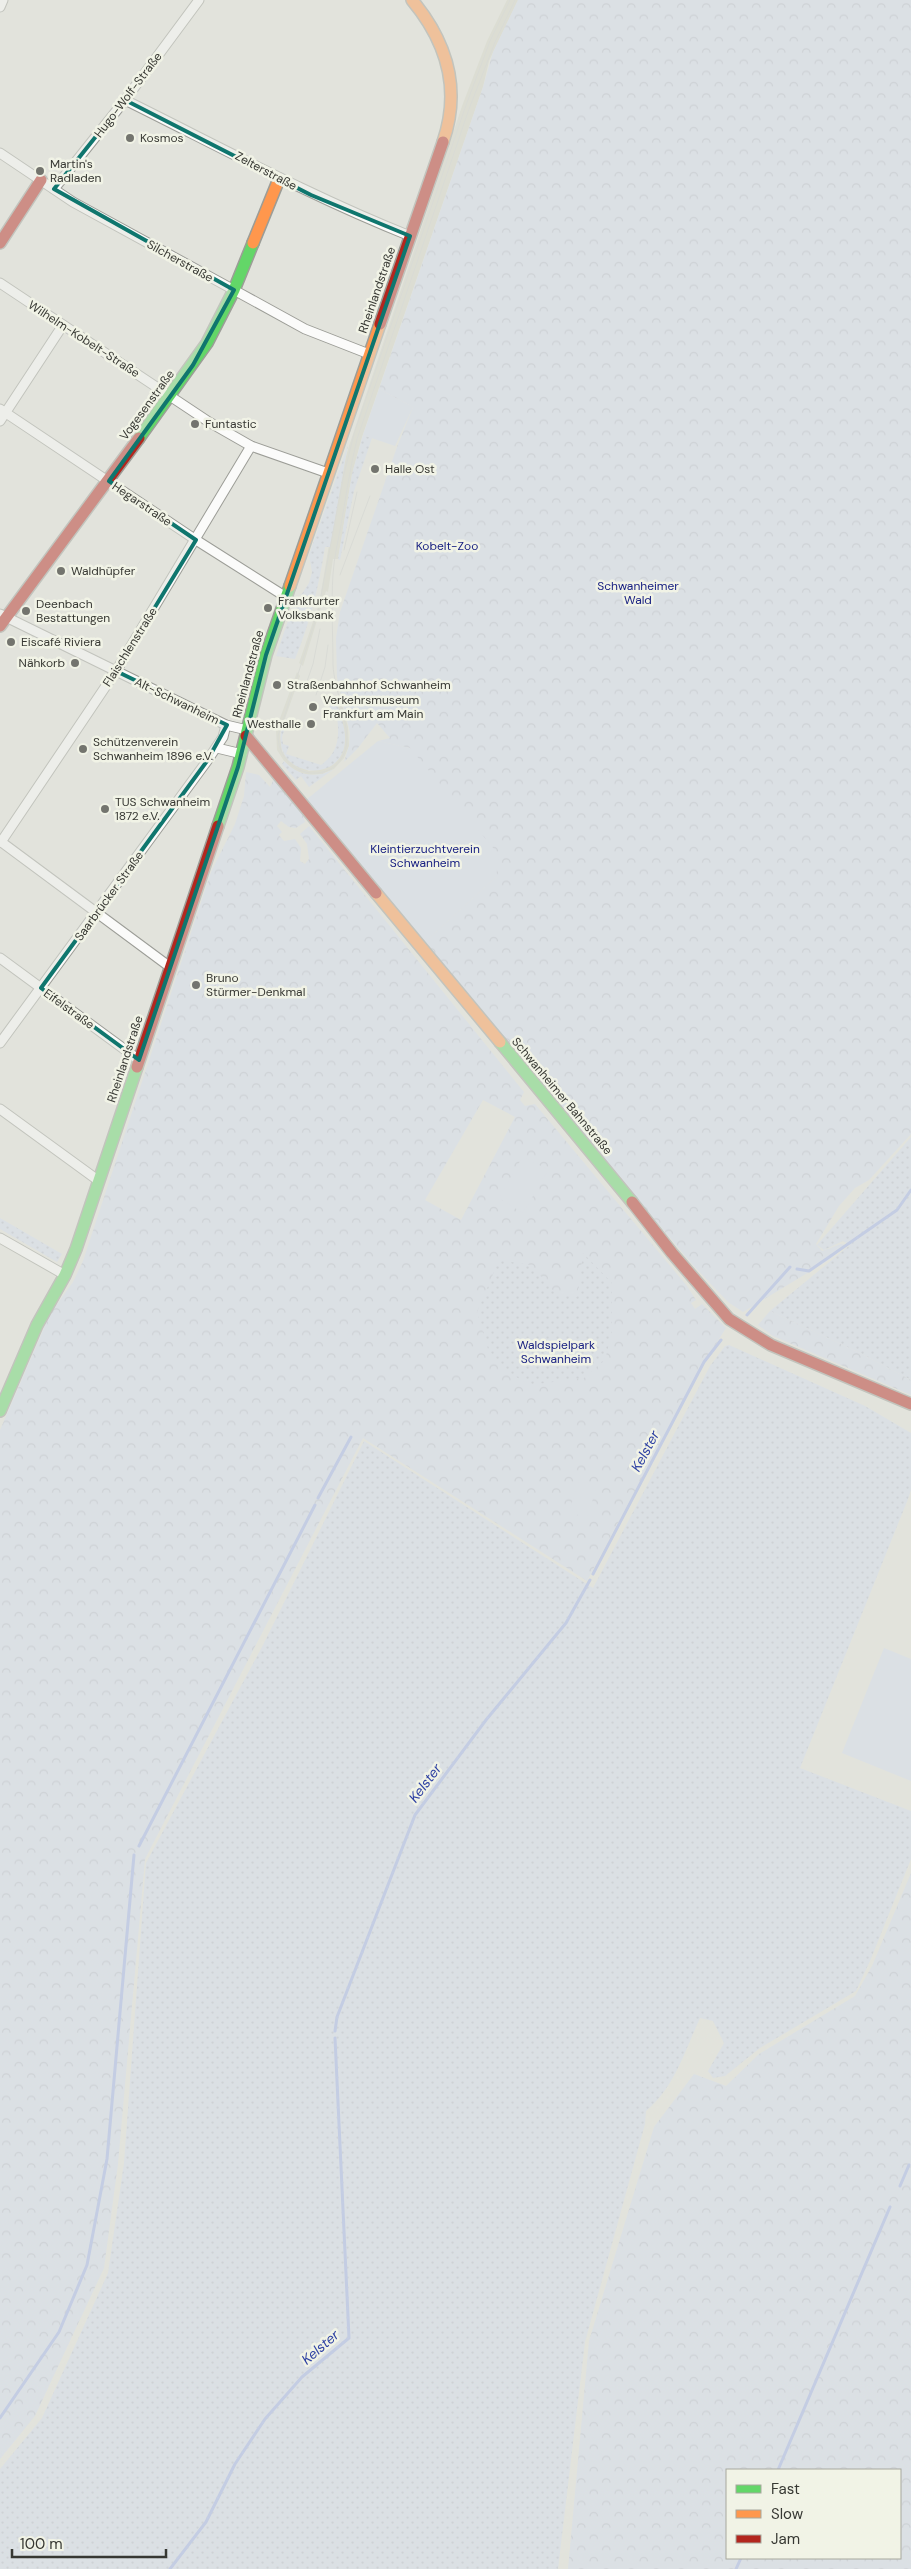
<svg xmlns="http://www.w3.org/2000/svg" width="911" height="2569" viewBox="0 0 911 2569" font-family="'DM Sans',sans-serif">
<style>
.built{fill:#d4d6c8}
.grass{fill:url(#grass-dots)}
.forest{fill:url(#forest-crowns);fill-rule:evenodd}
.garden{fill:#d3dbee}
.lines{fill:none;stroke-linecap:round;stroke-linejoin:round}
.stream{stroke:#9fb1eb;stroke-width:3}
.street-casing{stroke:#9c9d97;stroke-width:11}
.fast-casing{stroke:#9c9d97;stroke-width:14}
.slow-casing{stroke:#9c9d97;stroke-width:14}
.jam-casing{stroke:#9c9d97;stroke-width:14}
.street{stroke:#fbfbfa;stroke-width:9}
.fast{stroke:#63d668;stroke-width:11}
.slow{stroke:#ff974d;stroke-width:11}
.jam{stroke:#b3261e;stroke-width:11}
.tram{stroke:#cecfcd;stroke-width:1}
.marked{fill:none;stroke:#0f766e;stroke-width:4;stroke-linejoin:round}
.poi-dot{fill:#73746e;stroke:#f1f3e6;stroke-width:2}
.labels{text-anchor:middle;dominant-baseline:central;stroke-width:5;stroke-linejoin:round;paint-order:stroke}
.street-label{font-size:12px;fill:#373833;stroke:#f1f3e6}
.poi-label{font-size:12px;fill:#373833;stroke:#f1f3e6;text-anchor:start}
.park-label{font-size:12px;fill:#192182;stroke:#f1f3e6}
.water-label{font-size:14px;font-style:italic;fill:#2f42a3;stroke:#f1f3e6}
</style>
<defs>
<pattern id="grass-dots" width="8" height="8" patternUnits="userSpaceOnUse" patternTransform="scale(1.25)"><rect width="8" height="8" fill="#d3dbee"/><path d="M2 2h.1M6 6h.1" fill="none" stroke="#b6bdcd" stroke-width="1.8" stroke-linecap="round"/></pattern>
<pattern id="forest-crowns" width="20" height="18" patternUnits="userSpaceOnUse" patternTransform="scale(1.25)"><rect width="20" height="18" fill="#d3dbee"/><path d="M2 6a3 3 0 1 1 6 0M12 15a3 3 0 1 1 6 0" fill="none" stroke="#b6bdcd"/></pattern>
</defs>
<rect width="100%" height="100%" fill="#e2e3dc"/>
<!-- built -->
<g class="built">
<path d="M507,0H518L489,61L483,87L362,437L352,474L338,559H333L328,592L326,591L303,666L299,663L319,604L341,474L349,446L462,106L487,41Z"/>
<path d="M297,672L300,676L280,733L282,751L289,761L309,771L326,768L345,740L336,699L340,698L348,727L349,746L344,758L334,769L322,774L308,775L293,770L284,761L277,750L276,729Z"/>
</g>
<!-- grass -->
<g class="grass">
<path d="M363,435L372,438L354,491L340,560L338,559L352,474Z"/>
<path d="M348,445L330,547H325C319,585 310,623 295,659L276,656L292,609L309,583L312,572L309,555Z"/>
<path d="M336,699C339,712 346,727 345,741C343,786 269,778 282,727L285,728L282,737L283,744L289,746L286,754L321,765C340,752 340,733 336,711L329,709L332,700Z"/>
<path d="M284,761C298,776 316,779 334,769L309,787L301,776L296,780L282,764Z"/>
<path d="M521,1127L666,1283L590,1567L379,1432Z"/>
<path d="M911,1137V1380L860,1353L770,1311L850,1245L843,1241L824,1250L817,1245Z"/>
<path d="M0,1218L62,1254L57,1262L0,1229Z"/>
<path d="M729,1345L865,1406L911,1433V1490L908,1499L800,1768L911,1811V1859L870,1961L856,1991L760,2048L725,2076L713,2078L708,2071L724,2043L713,2021L700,2018C685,2050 675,2087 646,2111L645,2124L585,2342L558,2569H0V2469L42,2418L108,2273L124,2163L146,1863L263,1645L364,1441L593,1588L710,1366L725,1346Z"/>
</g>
<!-- forest -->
<g class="forest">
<path d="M518,0H911V1134L869,1180L855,1188L839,1206L816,1244L822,1251L841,1244L845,1245L832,1258L743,1312L728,1302L691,1263L424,943L496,877L410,748L378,741L390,738L377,723L358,748L344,762L349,746L350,733L337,677L336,638L340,612L397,447L413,407L379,389L483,87L493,52Z"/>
<path d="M246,772L259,775L270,787L274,779L303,814L305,822L296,828L289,827L281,821L277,826L282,832L279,835L284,841L295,839L301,848L300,861L305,864L309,859L307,844L300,834L309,826L524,1092L520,1100L525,1106L535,1104L687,1286L696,1300L691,1303L695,1309L702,1304L726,1328L698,1372L587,1581L363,1438L145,1859L118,2164L104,2268L35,2416L0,2459V1430L50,1314L73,1282L83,1261L211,872L235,824L244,796ZM483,1100L515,1117L461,1220L425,1200ZM583,1253L612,1283V1332L605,1360L584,1378L530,1385L504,1370L488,1349L477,1312L499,1260L531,1265L557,1295L577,1297Z"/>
<path d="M770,1311L860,1353L911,1380V1395L773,1336L758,1325Z"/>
<path d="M911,1873V2569H568L589,2341L654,2127L694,2074L726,2086L759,2054L855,1996L872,1966ZM727,2470H900V2558H727Z"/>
</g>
<!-- garden -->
<g class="garden">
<path d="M379,389L413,407L395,446L363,435Z"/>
<path d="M378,741L410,748L499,855L496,877L424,943L306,800Z"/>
<path d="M523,1156L548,1170L523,1213L499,1198Z"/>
<path d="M579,1480L597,1486L587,1518L569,1512Z"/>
<path d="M884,1648L911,1659V1781L842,1753Z"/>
</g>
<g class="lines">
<!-- stream -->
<g class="stream">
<path d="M797,1269L809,1271L897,1210L911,1190"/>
<path d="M747,1315L790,1267"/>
<path d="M318,1498L351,1437"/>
<path d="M593,1574L704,1362L721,1340"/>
<path d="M139,1846L315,1505"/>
<path d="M335,2031L337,2017L415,1815L486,1720L566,1623L590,1580"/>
<path d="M900,2186L909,2165"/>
<path d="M0,2418L59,2332L87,2265L107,2159L134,1855"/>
<path d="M778,2470L890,2207"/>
<path d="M170,2569L206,2522L235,2464L265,2419L302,2377L349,2338L335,2038"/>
<path d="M736,2569L741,2558"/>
</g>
<defs>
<g id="street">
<path d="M0,7L3,0"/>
<path d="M125,100C220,147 312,197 410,236"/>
<path d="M0,153L73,202L234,290L305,329L369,354"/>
<path d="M54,189L125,100L199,0"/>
<path d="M0,283L209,422L251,446L328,473"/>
<path d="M0,409L196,540L286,597"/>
<path d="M0,421L63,325"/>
<path d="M0,614L226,725L247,730"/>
<path d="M217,748L242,754"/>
<path d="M0,841L170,967"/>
<path d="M1,842L116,671L251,446"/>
<path d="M0,958L139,1060"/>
<path d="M0,1043L207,761L223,737L226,725"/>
<path d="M0,1109L99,1181"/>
<path d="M0,1238L65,1275"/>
</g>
<g id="fast">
<path d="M139,438L207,343L234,290L253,243"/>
<path d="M218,826L238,767L266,655L290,586"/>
<path d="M500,1042L632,1202"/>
<path d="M0,1411L37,1325L65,1275L76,1249L137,1067"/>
</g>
<g id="slow">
<path d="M412,0C447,42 461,90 443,142"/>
<path d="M253,243L279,179"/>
<path d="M290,586L380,324"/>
<path d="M376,893L500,1042"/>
</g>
<g id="jam">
<path d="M0,243L41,180"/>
<path d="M380,324L443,142"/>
<path d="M0,626L139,438"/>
<path d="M246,736L376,893"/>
<path d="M137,1067L218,826"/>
<path d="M632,1202L672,1253L729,1319L771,1345L911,1404"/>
</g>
</defs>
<!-- street casing -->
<use href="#street" class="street-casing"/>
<!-- fast casing -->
<use href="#fast" class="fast-casing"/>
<!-- slow casing -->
<use href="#slow" class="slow-casing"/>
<!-- jam casing -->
<use href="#jam" class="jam-casing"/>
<!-- street -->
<use href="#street" class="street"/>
<!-- fast -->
<use href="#fast" class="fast"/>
<!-- slow -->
<use href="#slow" class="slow"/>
<!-- jam -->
<use href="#jam" class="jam"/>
<!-- tram -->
<g class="tram">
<path d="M510,0L490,41L465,108L354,434L344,474L318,612L278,736C279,778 336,788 346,747C351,728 334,689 333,665C333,635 331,604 333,574C334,558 338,541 341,525C346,496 350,468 357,439L469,109L495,42L515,0"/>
<path d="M344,550L357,492"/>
<path d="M340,575L370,496"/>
<path d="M304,690L313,664L320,629"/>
<path d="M316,695L325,667L328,645"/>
</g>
</g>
<!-- marked area -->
<path d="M0 0H911V2569H0ZM125,100L311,195L410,236L266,655L238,767L139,1060L41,988L207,761L227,725L116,671L196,540L109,481L193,365L234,290L54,189Z" fill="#e2e3dc" fill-opacity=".55" fill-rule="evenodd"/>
<path class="marked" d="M125,100L311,195L410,236L266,655L238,767L139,1060L41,988L207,761L227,725L116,671L196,540L109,481L193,365L234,290L54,189Z"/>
<!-- markers -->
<g class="poi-dot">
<circle cx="130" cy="138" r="5"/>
<circle cx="40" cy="171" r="5"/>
<circle cx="195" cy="424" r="5"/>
<circle cx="375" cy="469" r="5"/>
<circle cx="61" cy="571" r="5"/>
<circle cx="268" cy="608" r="5"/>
<circle cx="26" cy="611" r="5"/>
<circle cx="11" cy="642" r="5"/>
<circle cx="75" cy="663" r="5"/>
<circle cx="277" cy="685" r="5"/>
<circle cx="313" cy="707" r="5"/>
<circle cx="311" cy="724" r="5"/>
<circle cx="83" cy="749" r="5"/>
<circle cx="105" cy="809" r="5"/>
<circle cx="196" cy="985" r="5"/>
</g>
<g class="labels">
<!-- street labels -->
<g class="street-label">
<text transform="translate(128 95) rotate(-53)">Hugo-Wolf-Straße</text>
<text transform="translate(266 171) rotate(28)">Zelterstraße</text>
<text transform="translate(180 261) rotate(29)">Silcherstraße</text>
<text transform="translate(377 290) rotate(-71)">Rheinlandstraße</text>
<text transform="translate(84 339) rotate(33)">Wilhelm-Kobelt-Straße</text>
<text transform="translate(147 405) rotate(-54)">Vogesenstraße</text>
<text transform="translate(142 504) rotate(34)">Hegarstraße</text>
<text transform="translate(130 647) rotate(-58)">Flaischlenstraße</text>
<text transform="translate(248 674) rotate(-75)">Rheinlandstraße</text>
<text transform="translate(177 701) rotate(26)">Alt-Schwanheim</text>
<text transform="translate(109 896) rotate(-54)">Saarbrücker Straße</text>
<text transform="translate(69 1009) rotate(36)">Eifelstraße</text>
<text transform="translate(125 1059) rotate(-72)">Rheinlandstraße</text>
<text transform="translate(562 1096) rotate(50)">Schwanheimer Bahnstraße</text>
</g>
<!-- poi labels -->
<g class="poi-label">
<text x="140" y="138">Kosmos</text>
<text x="50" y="164">Martin's<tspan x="50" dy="14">Radladen</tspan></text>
<text x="205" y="424">Funtastic</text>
<text x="385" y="469">Halle Ost</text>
<text x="71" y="571">Waldhüpfer</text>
<text x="278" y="601">Frankfurter<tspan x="278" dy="14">Volksbank</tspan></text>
<text x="36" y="604">Deenbach<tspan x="36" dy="14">Bestattungen</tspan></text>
<text x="21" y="642">Eiscafé Riviera</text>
<text x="65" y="663" text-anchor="end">Nähkorb</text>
<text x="287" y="685">Straßenbahnhof Schwanheim</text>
<text x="323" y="700">Verkehrsmuseum<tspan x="323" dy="14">Frankfurt am Main</tspan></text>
<text x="301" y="724" text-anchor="end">Westhalle</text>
<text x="93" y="742">Schützenverein<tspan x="93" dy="14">Schwanheim 1896 e.V.</tspan></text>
<text x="115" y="802">TUS Schwanheim<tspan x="115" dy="14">1872 e.V.</tspan></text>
<text x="206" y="978">Bruno<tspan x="206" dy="14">Stürmer-Denkmal</tspan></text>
</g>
<!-- park labels -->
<g class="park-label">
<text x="447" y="546">Kobelt-Zoo</text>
<text x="638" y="586">Schwanheimer<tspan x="638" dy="14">Wald</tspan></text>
<text x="425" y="849">Kleintierzuchtverein<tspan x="425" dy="14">Schwanheim</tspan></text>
<text x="556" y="1345">Waldspielpark<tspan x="556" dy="14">Schwanheim</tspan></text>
</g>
<!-- water labels -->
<g class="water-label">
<text transform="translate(645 1451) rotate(-62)">Kelster</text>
<text transform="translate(425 1783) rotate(-53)">Kelster</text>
<text transform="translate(320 2347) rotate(-41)">Kelster</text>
</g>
</g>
<!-- legend -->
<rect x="726" y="2469" width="175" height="90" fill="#f1f3e6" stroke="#a7a89e"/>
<rect x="736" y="2485" width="25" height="8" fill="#63d668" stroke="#a7a89e"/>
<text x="771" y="2494" font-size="15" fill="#373833">Fast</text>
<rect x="736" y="2510" width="25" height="8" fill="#ff974d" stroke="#a7a89e"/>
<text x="771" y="2519" font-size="15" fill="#373833">Slow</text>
<rect x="736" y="2535" width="25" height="8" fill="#b3261e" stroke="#a7a89e"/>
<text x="771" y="2544" font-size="15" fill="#373833">Jam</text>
<!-- scale -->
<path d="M12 2549v8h154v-8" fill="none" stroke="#373833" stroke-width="2.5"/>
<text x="20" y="2549" font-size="15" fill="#373833" stroke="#f1f3e6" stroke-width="4" paint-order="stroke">100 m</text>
</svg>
